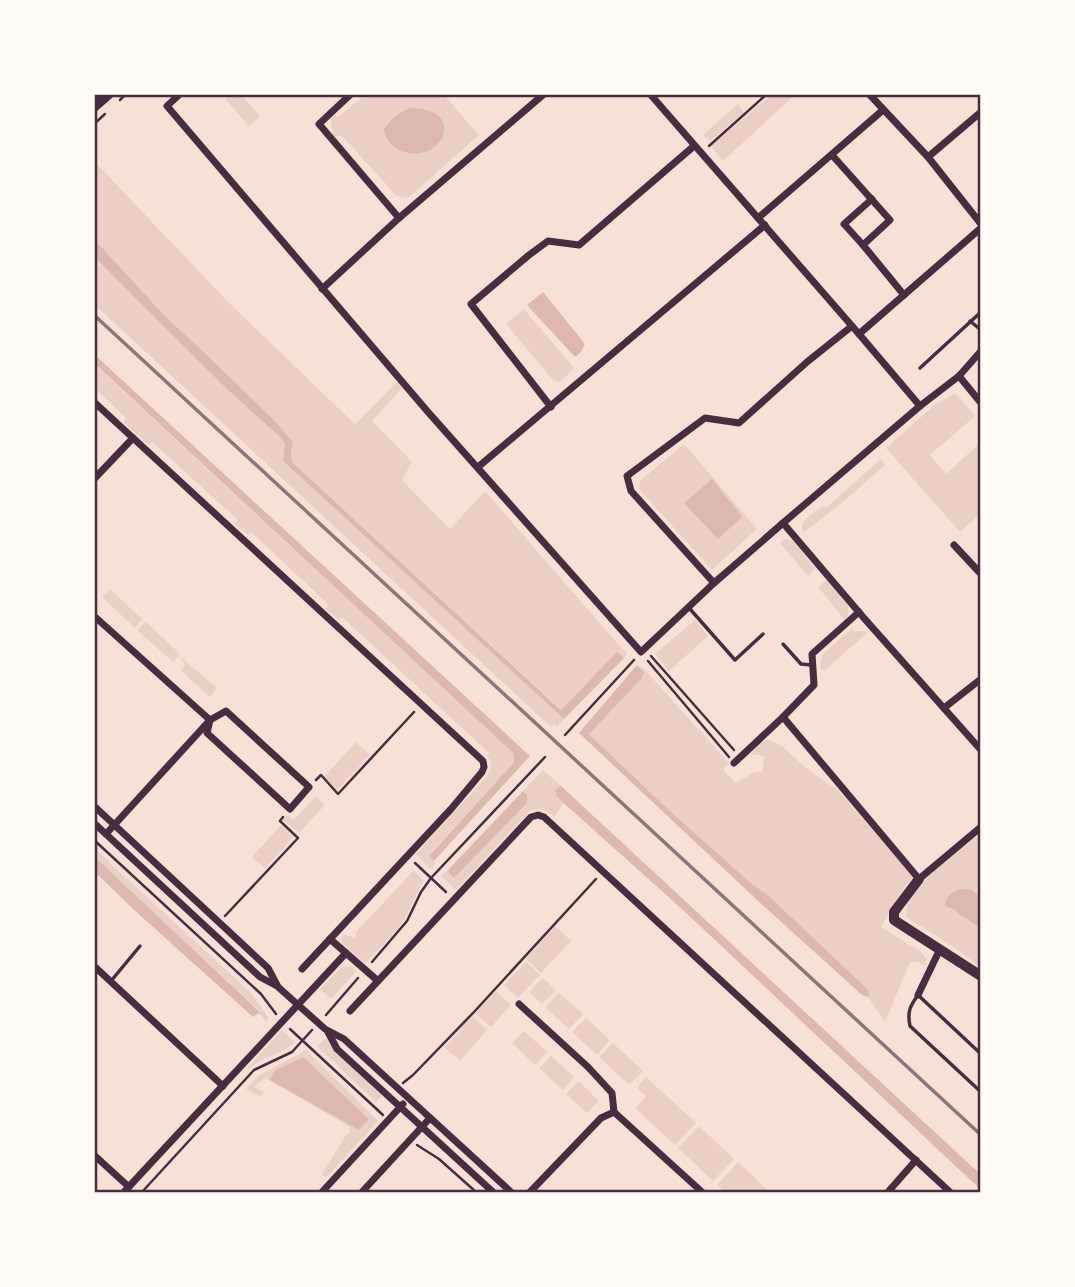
<svg xmlns="http://www.w3.org/2000/svg" width="1075" height="1287" viewBox="0 0 1075 1287" font-family="Raleway,sans-serif">
<style>
.green{fill:#ebcfc5;fill-rule:evenodd}
.water{fill:#dcb8b0}
.lines{fill:none;stroke-linecap:round;stroke-linejoin:round}
.path{stroke:#4a2c40;stroke-width:2.5}
.service{stroke:#4a2c40;stroke-width:3.5}
.minor{stroke:#4a2c40;stroke-width:7}
.tertiary{stroke:#4a2c40;stroke-width:10}
.secondary{stroke:#4a2c40;stroke-width:10}
.rail{stroke:#8f747c;stroke-width:3.5}
.neatline{fill:none;stroke:#4a2c40;stroke-width:2.5}
</style>
<rect width="100%" height="100%" fill="#f7e1d7"/>
<!-- green -->
<g class="green">
<path d="M772,94L795,95L723,161L711,146Z"/>
<path d="M229,95H241L260,116L249,126L225,99Z"/>
<path d="M365,95H444L479,135L408,198L397,196L342,136H333L331,119L335,115L337,118Z"/>
<path d="M738,104L744,112L710,141L703,135Z"/>
<path d="M94,161L230,304L355,424L397,382L402,388L372,421L412,462L402,480L450,529L485,491L617,643L627,653L624,658L617,653L562,710L292,462L291,451L293,442L277,423L206,354L165,316L95,240Z"/>
<path d="M94,258L210,371L280,437L285,443L283,461L564,719L557,727L554,724L551,727L95,305Z"/>
<path d="M524,309L574,368L560,382L553,380L506,324Z"/>
<path d="M94,364L513,753L514,762L429,855L436,863L430,869L416,854L488,775L491,768V761L487,756L489,753L342,617L338,619L325,609L328,604L251,532L248,535L235,524L238,520L152,442L149,445L123,422L126,418L95,388Z"/>
<path d="M955,393L975,416L930,455L946,474L980,443V514L960,532L886,448L937,403Z"/>
<path d="M684,444L757,529L712,570L640,490L639,485L641,480Z"/>
<path d="M881,459L885,465L843,502L803,533C798,520 812,514 822,507H827Z"/>
<path d="M785,539L794,542L815,569L808,576L780,543Z"/>
<path d="M827,580L848,606V615L845,620L818,587Z"/>
<path d="M110,589L142,619L135,628L102,597Z"/>
<path d="M695,620L708,636L669,671L655,654Z"/>
<path d="M146,622L180,654L173,662L137,630Z"/>
<path d="M852,628L855,631H865L867,633L824,671L820,667L822,655Z"/>
<path d="M182,658L217,688L210,697L181,671L185,664L181,659Z"/>
<path d="M638,666L644,669L729,763L723,770L736,783L754,772L763,771L764,756L751,754L758,745L768,739L782,746L807,769L838,790L913,877L905,886L881,927L920,951L927,959L926,966L917,962H910L885,1022L868,997L870,992L769,896L753,885L671,812L589,734L644,672Z"/>
<path d="M356,742L370,755L337,790L323,778Z"/>
<path d="M543,770L561,786L555,790L557,797L564,803L554,817C546,809 540,807 530,811L456,890L440,875L447,871L455,877L527,803V795L523,791Z"/>
<path d="M316,796L325,805L299,833L283,820L287,815L294,820Z"/>
<path d="M281,825L293,837L265,868L252,857Z"/>
<path d="M980,834V897C969,888 964,889 951,893V908L980,928V967L954,947L906,917C902,890 961,850 980,834Z"/>
<path d="M94,848L251,993L269,1018L266,1022L259,1013L261,1012L95,857Z"/>
<path d="M414,870L424,881C416,892 413,904 406,916C396,934 379,949 365,963L342,943L343,933L348,937L350,935L355,939L357,936L355,933Z"/>
<path d="M555,926L571,941L541,973L526,959Z"/>
<path d="M526,962L540,975L518,998L504,985Z"/>
<path d="M346,966L352,967L356,971L331,999L320,989L342,967Z"/>
<path d="M543,978L556,990L542,1004L529,992Z"/>
<path d="M496,991L511,1005L491,1027L475,1013Z"/>
<path d="M559,993L583,1014L569,1029L545,1007Z"/>
<path d="M472,1016L487,1030L460,1061L445,1048Z"/>
<path d="M586,1018L610,1040L597,1055L572,1032Z"/>
<path d="M282,1030L295,1042C282,1054 263,1056 249,1069L247,1068Z"/>
<path d="M524,1031L547,1052L535,1065L512,1043Z"/>
<path d="M326,1038L333,1049L382,1096L376,1102L317,1046Z"/>
<path d="M613,1043L643,1071L629,1085L599,1057Z"/>
<path d="M306,1050L378,1121L327,1177L321,1175L346,1135L350,1133V1127L265,1078L254,1087L264,1092L261,1097L246,1089L259,1075ZM303,1057L368,1118L359,1130L275,1070Z"/>
<path d="M551,1056L574,1077L563,1090L539,1068Z"/>
<path d="M646,1077L696,1123L675,1145L635,1108L646,1096L638,1089L639,1085Z"/>
<path d="M579,1081L599,1101L587,1113L566,1094Z"/>
<path d="M699,1126L734,1159L713,1181L678,1148Z"/>
<path d="M738,1162L770,1192H725L717,1185Z"/>
</g>
<!-- water -->
<g class="water">
<path d="M412,108C425,109 440,111 444,125C445,129 443,134 443,138C439,142 435,147 430,150C412,159 386,150 384,129C392,118 399,111 412,108Z"/>
<path d="M95,240L165,316L206,354L277,423L293,442L291,452L292,462L561,710L617,652L624,658L564,719L283,461L285,443L280,437L228,390L95,258Z"/>
<path d="M543,292L585,344L581,352L575,357L527,305Z"/>
<path d="M95,355L530,756L434,861L429,856L514,762L513,753L95,364Z"/>
<path d="M712,479L742,517L718,539L684,503Z"/>
<path d="M636,666H638L644,672L642,678L589,734L671,812L753,885L769,896L862,984L870,992L868,997L862,995L756,899L579,733Z"/>
<path d="M561,786L980,1174V1189L683,910L557,797L555,790Z"/>
<path d="M523,791L527,795V803L454,878L447,871Z"/>
<path d="M95,857L262,1014L259,1013L253,1017L132,908L95,872Z"/>
<path d="M962,889L972,890L980,897V928L951,908L945,906C946,894 952,892 962,889Z"/>
<path d="M303,1057L369,1119L359,1130L270,1080L275,1070Z"/>
</g>
<g class="lines">
<!-- path -->
<g class="path">
<path d="M120,100L126,94"/>
<path d="M94,124L105,114"/>
<path d="M709,146L767,94"/>
<path d="M651,656L734,750"/>
<path d="M648,661L729,757"/>
<path d="M565,735L634,660"/>
<path d="M316,780L321,775L338,794L414,712"/>
<path d="M94,840L261,994L276,1014"/>
<path d="M415,863L446,892"/>
<path d="M225,916L298,838L280,821L283,817"/>
<path d="M372,962L407,921L421,892L431,878L545,757"/>
<path d="M326,1015L358,978"/>
<path d="M290,1029L383,1115"/>
<path d="M403,1083L413,1075L474,1012L596,879"/>
<path d="M417,1145L439,1159L476,1192"/>
<path d="M142,1192L254,1070L292,1052L312,1030"/>
</g>
<!-- service -->
<g class="service">
<path d="M970,321L981,330"/>
<path d="M920,368L981,312"/>
<path d="M690,609L735,660L763,634"/>
<path d="M783,644L801,664L812,665"/>
<path d="M111,981L140,946"/>
<path d="M981,1054L918,995C910,1006 907,1012 910,1026L981,1092"/>
</g>
<!-- minor -->
<g class="minor">
<path d="M180,94L167,106L428,412L641,652L714,583L783,523L920,406L959,376L981,351"/>
<path d="M351,94L319,124L399,218"/>
<path d="M650,94L859,334L920,406"/>
<path d="M869,94L928,157L981,224"/>
<path d="M832,155L890,220L863,245L904,295"/>
<path d="M928,157L981,112"/>
<path d="M758,218L883,110"/>
<path d="M863,245L844,224L872,199"/>
<path d="M322,289L399,218L544,94"/>
<path d="M859,334L981,228"/>
<path d="M959,376L981,403"/>
<path d="M94,402L483,761L484,767L482,772L451,809L330,939L378,981"/>
<path d="M551,407L471,304L529,255L548,241L579,245L694,146"/>
<path d="M478,467L765,225"/>
<path d="M94,479L133,438"/>
<path d="M783,523L863,617L981,750"/>
<path d="M954,545L981,574"/>
<path d="M714,583L631,491L627,476L705,418L739,423L807,362L852,326"/>
<path d="M94,616L210,720"/>
<path d="M944,708L981,679"/>
<path d="M783,717L919,879L981,827"/>
<path d="M734,763L783,717L814,685L812,654L859,612"/>
<path d="M94,806L268,968L277,985"/>
<path d="M94,823L260,977L277,986L325,1029L344,1039L511,1192"/>
<path d="M106,834L210,720L226,711L309,787L290,809L207,733L210,720"/>
<path d="M94,966L223,1086"/>
<path d="M302,969L330,939"/>
<path d="M918,995L940,949"/>
<path d="M519,1004L588,1067L612,1093L614,1112"/>
<path d="M350,1011L531,817L538,815L544,817L950,1192"/>
<path d="M328,1032L337,1049L493,1192"/>
<path d="M94,1155L129,1187"/>
<path d="M124,1192L346,953"/>
<path d="M322,1192L403,1104"/>
<path d="M362,1192L430,1118"/>
<path d="M530,1192L601,1118L614,1112L702,1192"/>
<path d="M888,1192L916,1160"/>
</g>
<!-- tertiary -->
<path class="tertiary" d="M919,879L894,912V920L981,976"/>
<!-- secondary -->
<path class="secondary" d="M94,107L109,94"/>
<!-- rail -->
<path class="rail" d="M94,315L981,1135"/>
</g>
<!-- border -->
<rect width="1075" height="1287" fill="none" stroke="#fffaf5" stroke-width="192"/>
<rect x="96" y="96" width="883" height="1095" class="neatline"/>
</svg>
